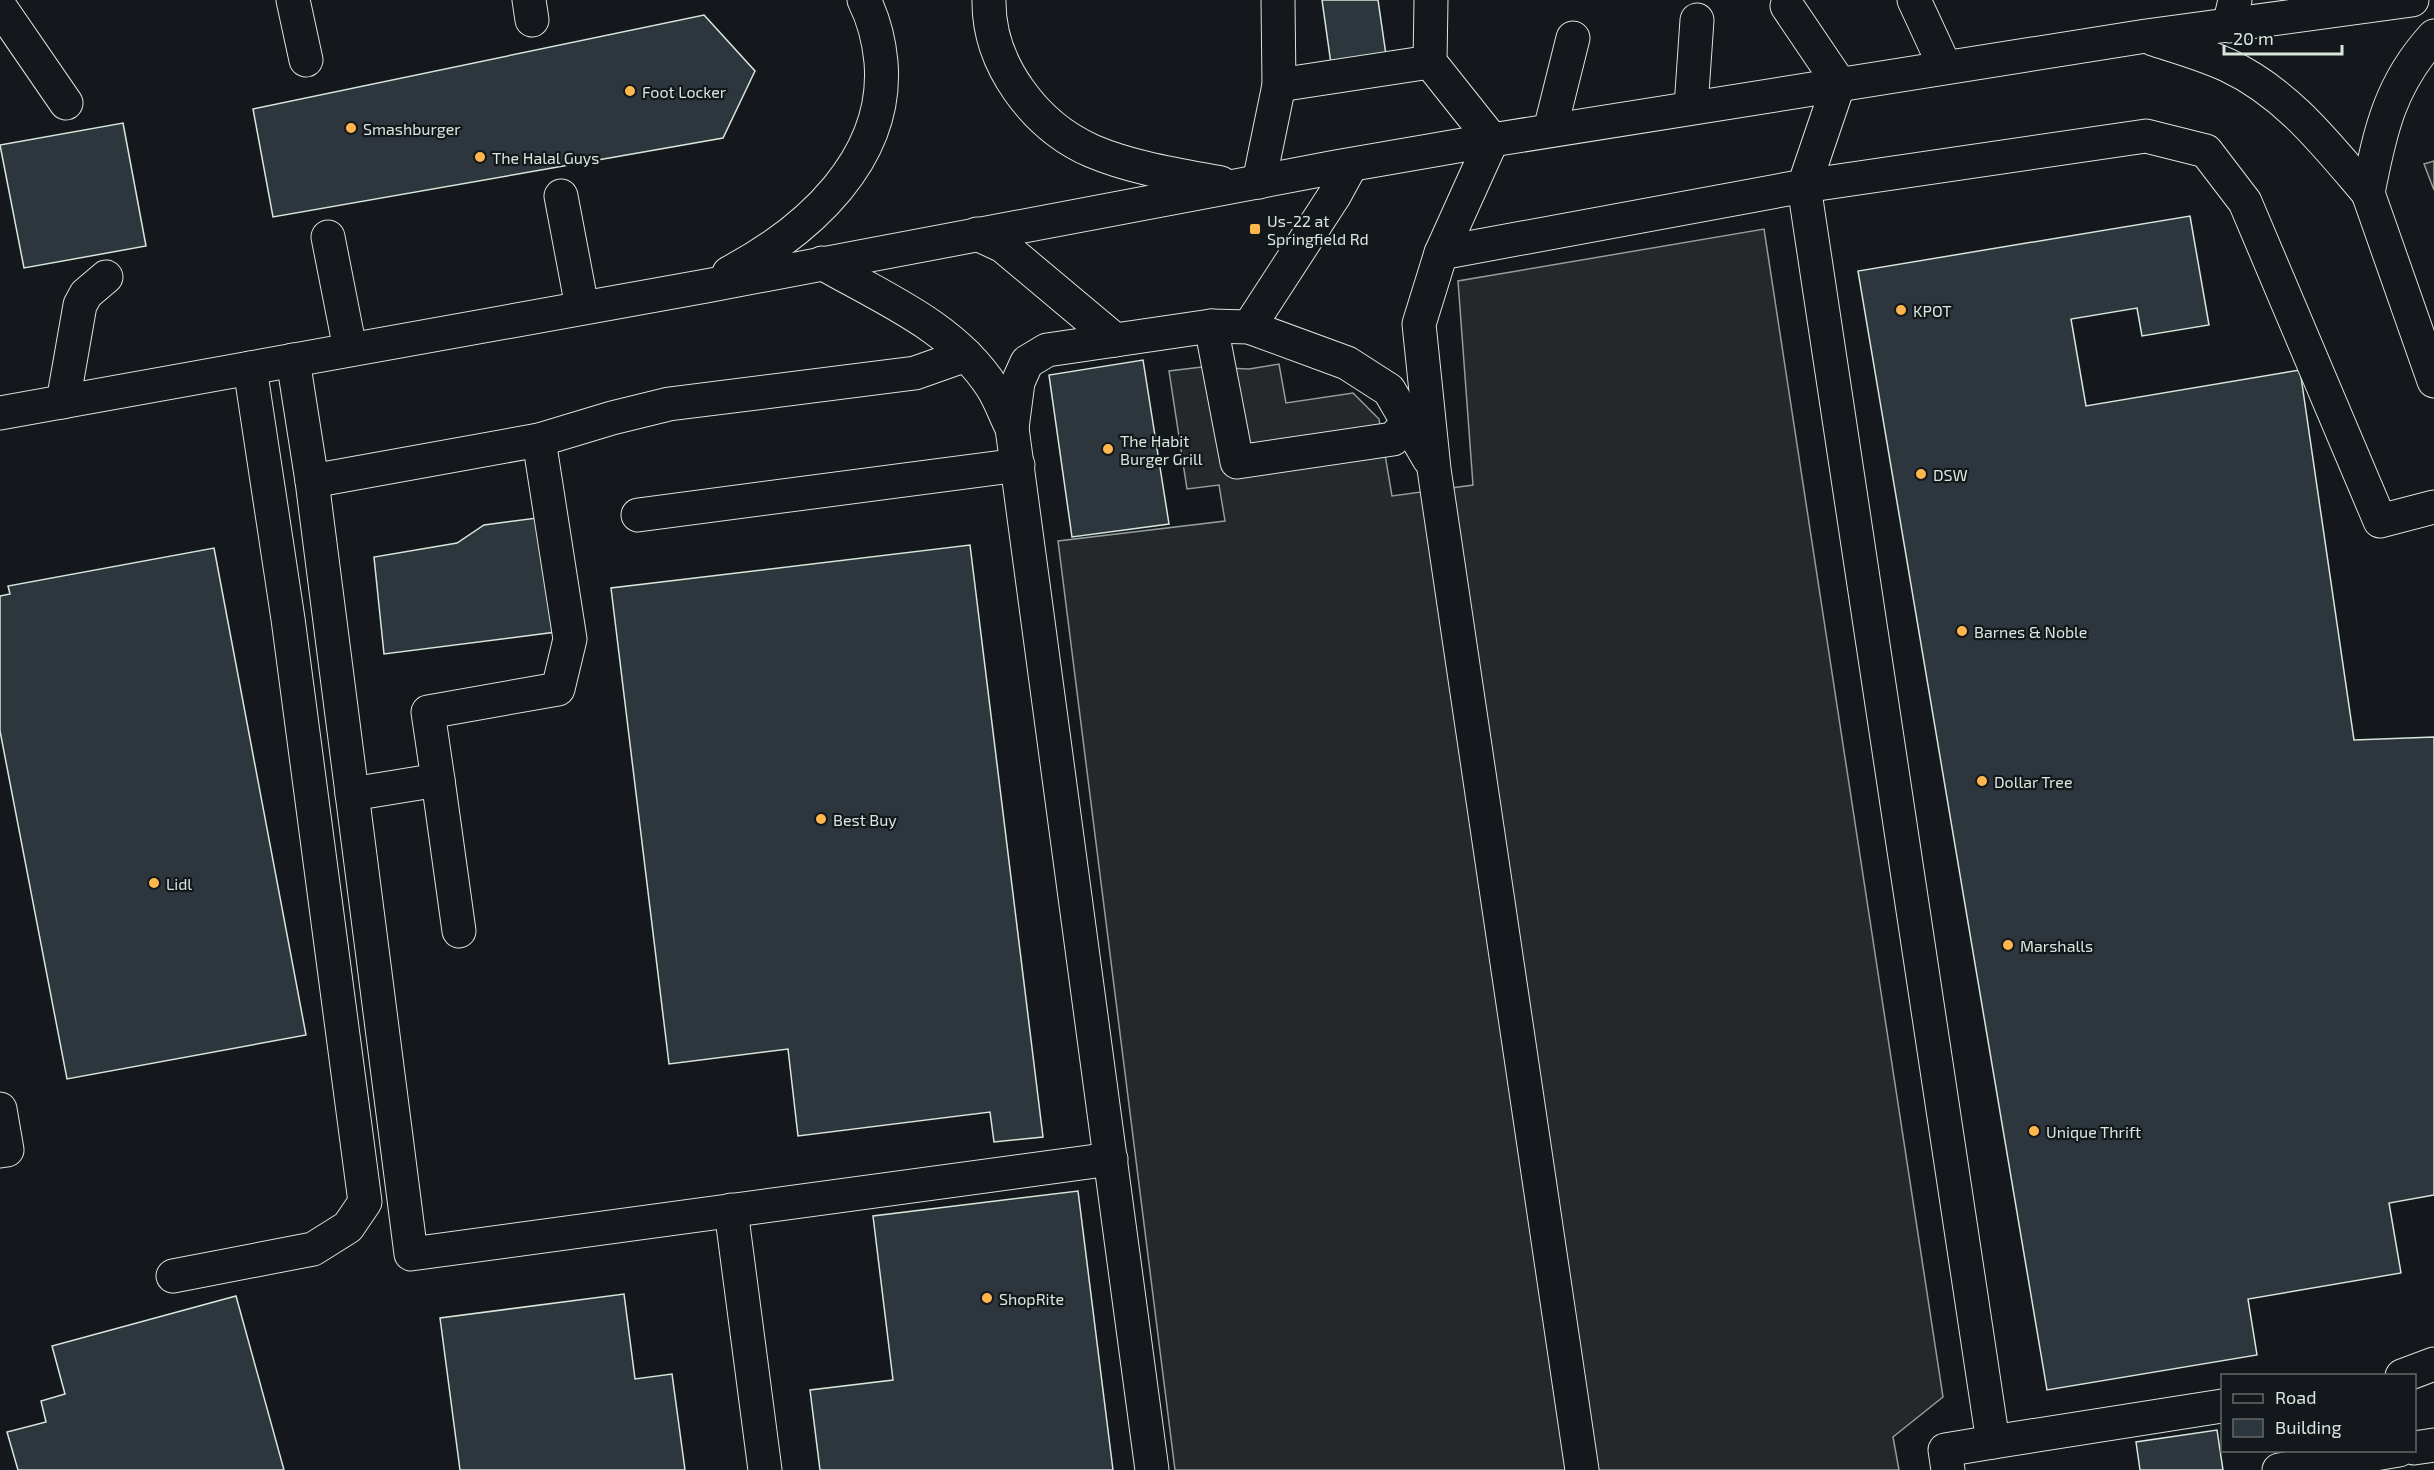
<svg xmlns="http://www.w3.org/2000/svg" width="2434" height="1470" viewBox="0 0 2434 1470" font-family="'Exo 2',sans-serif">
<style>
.parking{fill:#24282b;stroke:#939e99;stroke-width:1.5}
.building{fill:#2c363c;stroke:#d8e6dc;stroke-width:1.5}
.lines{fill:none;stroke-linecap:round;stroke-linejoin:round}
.minor-casing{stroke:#d8e6dc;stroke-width:35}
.highway-casing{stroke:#d8e6dc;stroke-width:35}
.minor{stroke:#14181c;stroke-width:33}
.highway{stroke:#14181c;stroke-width:33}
.poi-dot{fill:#ffb74d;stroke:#14181c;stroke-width:2}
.labels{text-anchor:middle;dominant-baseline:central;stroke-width:4.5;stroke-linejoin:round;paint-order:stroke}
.poi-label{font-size:16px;fill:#d8e6dc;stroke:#14181c;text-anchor:start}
</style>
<rect width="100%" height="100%" fill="#14181c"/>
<!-- parking -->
<g class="parking">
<path d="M2434,161V190L2424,164Z"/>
<path d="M1764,229L1943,1397L1893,1437L1899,1470H1175L1058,541L1225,521L1219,485L1187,489L1169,371L1202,367L1249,369L1279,364L1286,403L1353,393L1379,419L1392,496L1473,485L1458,281Z"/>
</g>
<!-- building -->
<g class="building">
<path d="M1322,0H1378L1387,62L1332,71Z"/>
<path d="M704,15L755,71L723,138L273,217L253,109Z"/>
<path d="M123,123L146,246L24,268L0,145Z"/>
<path d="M2190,216L2209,325L2142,336L2137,308L2071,319L2086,406L2300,370L2354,740L2434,737V1195L2389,1203L2401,1273L2248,1299L2257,1355L2047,1390L1858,271Z"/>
<path d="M1143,360L1169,524L1072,537L1049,375Z"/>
<path d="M537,518L556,632L384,654L374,557L457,543L484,525Z"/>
<path d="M970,545L1043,1137L994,1142L990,1112L798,1136L788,1049L669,1064L611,588Z"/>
<path d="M214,548L306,1035L67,1079L0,731V596L10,594L8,586Z"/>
<path d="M1078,1191L1113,1470H820L810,1390L893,1380L873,1216Z"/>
<path d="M624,1294L635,1379L672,1374L685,1470H460L440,1318Z"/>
<path d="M236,1296L284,1470H18L7,1432L46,1422L41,1401L65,1394L52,1346Z"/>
<path d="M2217,1430L2223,1470H2140L2136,1442Z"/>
</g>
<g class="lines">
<defs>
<g id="minor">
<path d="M293,0L306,60"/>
<path d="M529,0L532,20"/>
<path d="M1431,0L1430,62L1492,140L1441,253L1419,324L1434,469L1582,1470"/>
<path d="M1914,0L1945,67"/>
<path d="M0,7L66,103"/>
<path d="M2229,26L2235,0"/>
<path d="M1279,85L1430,62"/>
<path d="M1691,107L1697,20"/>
<path d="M1550,130L1573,38"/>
<path d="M1259,182L1279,85L1278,0"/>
<path d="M2368,193L2434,381"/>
<path d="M561,196L582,307"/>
<path d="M977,234L1003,246L1115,340"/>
<path d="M328,237L350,349"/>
<path d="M1441,253L1804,186L1839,83L1787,6"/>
<path d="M822,263C881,297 954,327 992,387C1000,399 1005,415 1012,428L1152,1470"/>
<path d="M1211,326L1237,462L1393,439L1408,423"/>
<path d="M1249,327L1334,196L1351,165"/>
<path d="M293,360L312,481L539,440L612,418L669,404L915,373L966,355"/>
<path d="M63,402L80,305L86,294L106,277"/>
<path d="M1012,428L1018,382L1027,362L1047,350L1211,326L1249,327L1347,363L1389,390L1429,459"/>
<path d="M312,481L411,1254L1111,1159"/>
<path d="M638,515L1018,465"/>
<path d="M438,780L428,712L558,689L570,639L539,440"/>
<path d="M352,794L438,780L459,931"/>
<path d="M0,1109L7,1150L0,1151"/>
<path d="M731,1210L765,1470"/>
<path d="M173,1276L313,1249L348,1227L365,1202L288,619L250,368"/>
<path d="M2402,1376L2434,1364"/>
<path d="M1993,1442L2222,1406"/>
<path d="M2414,1448L2434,1445"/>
<path d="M1948,1470L1945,1450L1993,1442L1804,186L2146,136L2206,151L2245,202L2380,521L2434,507"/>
<path d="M2279,1470L2399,1450"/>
</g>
<g id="highway">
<path d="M989,0C988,64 1035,126 1092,151C1132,168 1178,175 1221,183"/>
<path d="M2153,39C2178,47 2203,54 2227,65C2287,93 2326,144 2368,193"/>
<path d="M2368,193C2380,131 2390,84 2434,36"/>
<path d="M729,273C808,231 889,159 881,62C879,40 874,20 864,0"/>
<path d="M0,413L706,286L1336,167L1492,140L2146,36L2412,0"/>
</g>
</defs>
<!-- minor casing -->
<use href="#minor" class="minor-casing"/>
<!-- highway casing -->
<use href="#highway" class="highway-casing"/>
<!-- minor -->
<use href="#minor" class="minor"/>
<!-- highway -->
<use href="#highway" class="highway"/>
</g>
<!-- markers -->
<g class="poi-dot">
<circle cx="630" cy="91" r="6"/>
<circle cx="351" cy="128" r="6"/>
<circle cx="480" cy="157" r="6"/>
<rect x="1249" y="223" width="12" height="12" rx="3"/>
<circle cx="1901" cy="310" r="6"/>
<circle cx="1108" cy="449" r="6"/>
<circle cx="1921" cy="474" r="6"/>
<circle cx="1962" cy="631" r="6"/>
<circle cx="1982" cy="781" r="6"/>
<circle cx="821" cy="819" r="6"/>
<circle cx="154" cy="883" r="6"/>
<circle cx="2008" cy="945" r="6"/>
<circle cx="2034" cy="1131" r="6"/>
<circle cx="987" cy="1298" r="6"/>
</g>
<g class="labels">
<!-- poi labels -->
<g class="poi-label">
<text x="642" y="91">Foot Locker</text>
<text x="363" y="128">Smashburger</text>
<text x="492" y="157">The Halal Guys</text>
<text x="1267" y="220">Us-22 at<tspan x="1267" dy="18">Springfield Rd</tspan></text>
<text x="1913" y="310">KPOT</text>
<text x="1120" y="440">The Habit<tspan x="1120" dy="18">Burger Grill</tspan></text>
<text x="1933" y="474">DSW</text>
<text x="1974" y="631">Barnes &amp; Noble</text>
<text x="1994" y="781">Dollar Tree</text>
<text x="833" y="819">Best Buy</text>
<text x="166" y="883">Lidl</text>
<text x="2020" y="945">Marshalls</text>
<text x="2046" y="1131">Unique Thrift</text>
<text x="999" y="1298">ShopRite</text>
</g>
</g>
<!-- legend -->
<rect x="2221" y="1374" width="195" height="78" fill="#14181c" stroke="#626a69" stroke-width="1.5"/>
<rect x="2233" y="1394" width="30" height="9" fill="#14181c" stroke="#626a69" stroke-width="1.5"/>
<text x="2275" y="1404" font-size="18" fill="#d8e6dc">Road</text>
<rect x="2233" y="1419" width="30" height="18" fill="#2c363c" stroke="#626a69" stroke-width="1.5"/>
<text x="2275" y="1434" font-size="18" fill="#d8e6dc">Building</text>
<!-- scale -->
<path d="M2224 45v9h118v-9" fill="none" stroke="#d8e6dc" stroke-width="3"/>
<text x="2233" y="45" font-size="18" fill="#d8e6dc" stroke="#14181c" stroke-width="4.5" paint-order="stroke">20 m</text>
</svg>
